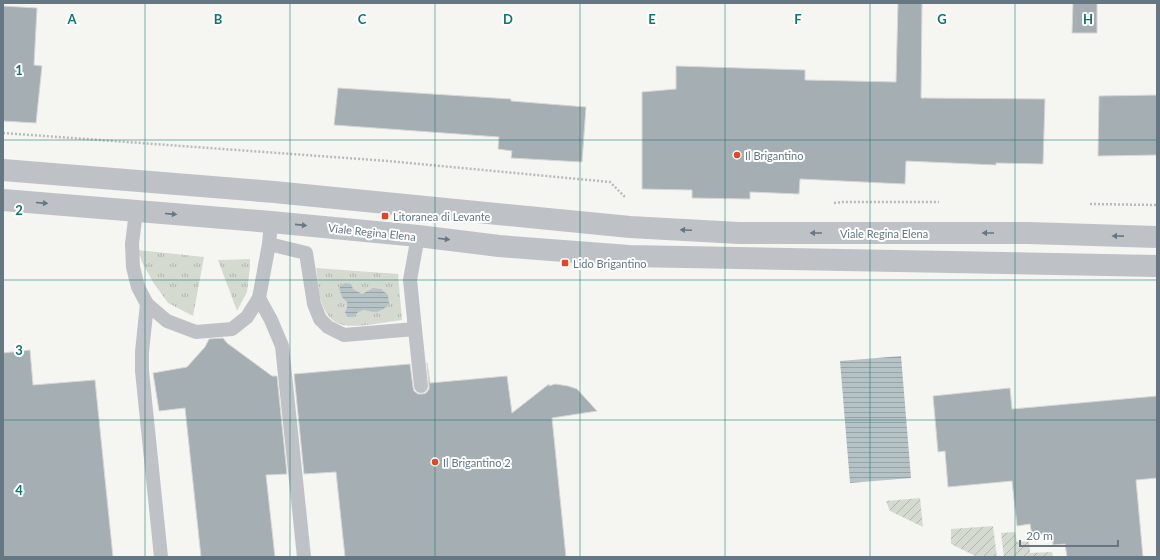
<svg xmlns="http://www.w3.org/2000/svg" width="1160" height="560" viewBox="0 0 1160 560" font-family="Lato,sans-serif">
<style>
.grass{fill:url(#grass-tufts)}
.garden{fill:url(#garden-furrows)}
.water{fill:url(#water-rules)}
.building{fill:#a5aeb3;stroke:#d7d7d4}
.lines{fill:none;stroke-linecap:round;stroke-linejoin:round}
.path{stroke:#b8bbbd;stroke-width:2.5;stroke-dasharray:2 2;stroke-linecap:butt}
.lane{stroke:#bec2c6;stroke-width:14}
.street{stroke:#bec2c6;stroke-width:22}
.oneway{fill:#647783}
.grid{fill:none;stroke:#0f766e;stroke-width:1;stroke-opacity:0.55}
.poi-dot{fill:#e44523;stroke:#fff;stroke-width:1.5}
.labels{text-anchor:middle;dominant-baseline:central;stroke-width:4;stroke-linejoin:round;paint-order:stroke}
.poi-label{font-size:11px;fill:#647783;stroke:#fff;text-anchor:start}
.street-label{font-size:11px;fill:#647783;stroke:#fff}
.grid-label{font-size:13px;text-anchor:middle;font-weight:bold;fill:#0f766e;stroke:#fff;stroke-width:4;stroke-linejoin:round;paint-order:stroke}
</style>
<defs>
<pattern id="grass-tufts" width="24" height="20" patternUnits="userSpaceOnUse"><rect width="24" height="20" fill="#d5dad1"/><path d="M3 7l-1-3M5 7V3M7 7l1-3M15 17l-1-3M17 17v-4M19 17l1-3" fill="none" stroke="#b0b6af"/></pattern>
<pattern id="garden-furrows" width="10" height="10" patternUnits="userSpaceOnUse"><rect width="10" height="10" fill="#d5dad1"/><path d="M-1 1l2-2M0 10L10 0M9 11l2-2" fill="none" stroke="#b0b6af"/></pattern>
<pattern id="water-rules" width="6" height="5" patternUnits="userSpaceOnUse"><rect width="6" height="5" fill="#b5c3c6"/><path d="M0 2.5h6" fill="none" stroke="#97a3a6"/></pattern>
</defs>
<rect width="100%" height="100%" fill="#f5f5f2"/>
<!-- grass -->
<g class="grass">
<path d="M138,250L204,257L193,316L168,303L153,282L142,262Z"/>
<path d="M250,259V267L247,292L237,311L218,260Z"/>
<path d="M316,268L398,274L402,320C386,322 358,328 343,325C332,323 324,312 321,301C318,291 318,279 316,268Z"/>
</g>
<!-- garden -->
<g class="garden">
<path d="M920,498L923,527L890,511L886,501Z"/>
<path d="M993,526L997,557H977L951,544V529Z"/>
<path d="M1015,532L1017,542L1029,541L1030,553L1052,552L1053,557H1004L1001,533Z"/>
</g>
<!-- water -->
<g class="water">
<path d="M345,283L351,284L353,289L362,294L366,292L373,288L381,289L388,295L389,304C380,313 376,313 364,310L358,312L353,317H347L345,312L347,308V302L342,297L339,288Z"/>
<path d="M901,356L911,478L850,483L840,361Z"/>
</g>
<!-- building -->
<g class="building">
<path d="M898,3H922L921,98L1045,99L1043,164L996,163V165L906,161L905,184L800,179L799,194L750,192V199L692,198V190L642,189V92L676,89V66L805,70V80L896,82Z"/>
<path d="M1073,3H1097V33H1072Z"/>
<path d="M3,6L37,8L34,65L42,66L36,123L3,121Z"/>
<path d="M338,88L511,99V101L586,107L582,162L511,158L512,151L498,149L499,137L334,125Z"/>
<path d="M1157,95V155L1098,156L1099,96Z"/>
<path d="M223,338L227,343L272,376H277L287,474L266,475L275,557H201L185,408L159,411L153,373L187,367L205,347L209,339Z"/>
<path d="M30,350L33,385L95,380L113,557H3V353Z"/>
<path d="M427,363L430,383L507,376L512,413L549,384V386L555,384L568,386L577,389L597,411L552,418L566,557H345L336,472L304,474L294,374L410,364L413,387L414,391L418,394H422L426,393L429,389V385Z"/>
<path d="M1010,388L1012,409L1157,396V478L1136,480L1143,557H1067L1065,544L1053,545L1052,533L1032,535L1030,524L1017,526L1012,481L948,487L945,451L938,452L933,396Z"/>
</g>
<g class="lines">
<!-- path -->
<g class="path">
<path d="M3,133L388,161L610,182L626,198"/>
<path d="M834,203L841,202H939"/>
<path d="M1090,204L1157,205"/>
</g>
<!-- lane -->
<g class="lane">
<path d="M136,211L132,244L133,267L138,287L147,304L167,321L196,332L232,329L247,317L259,298L269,244L271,222"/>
<path d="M269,244L306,253L314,304L320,319L328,327L344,335L415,329L421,386"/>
<path d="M259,298L271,320L282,346L304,557"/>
<path d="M147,304L142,352V371L161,557"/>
<path d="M415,329L410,280L418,236"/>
</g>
<!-- street -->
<g class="street">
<path d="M3,170L274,192L630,227L739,233H1028L1157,237"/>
<path d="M3,200L271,222L418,236L499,246L629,256L1157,266"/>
</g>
</g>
<!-- one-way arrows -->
<defs><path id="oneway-solid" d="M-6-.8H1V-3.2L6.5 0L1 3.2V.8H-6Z"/></defs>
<g class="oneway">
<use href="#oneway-solid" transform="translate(42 203) rotate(5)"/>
<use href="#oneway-solid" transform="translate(171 214) rotate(5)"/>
<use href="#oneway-solid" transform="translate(301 225) rotate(6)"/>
<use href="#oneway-solid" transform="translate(686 230) rotate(-177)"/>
<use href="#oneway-solid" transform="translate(816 233) rotate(-180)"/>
<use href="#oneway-solid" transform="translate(988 233) rotate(-180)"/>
<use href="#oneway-solid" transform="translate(1118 236) rotate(-179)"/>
<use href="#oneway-solid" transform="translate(444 239) rotate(7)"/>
</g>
<!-- grid -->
<path class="grid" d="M145,3V557M290,3V557M435,3V557M580,3V557M725,3V557M870,3V557M1015,3V557M3,140H1157M3,280H1157M3,420H1157"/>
<!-- markers -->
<g class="poi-dot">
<circle cx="737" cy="155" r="4"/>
<rect x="381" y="212" width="8" height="8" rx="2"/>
<rect x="561" y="259" width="8" height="8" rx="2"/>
<circle cx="435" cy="462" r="4"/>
</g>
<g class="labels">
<!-- poi labels -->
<g class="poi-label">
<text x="745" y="155">Il Brigantino</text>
<text x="393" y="216">Litoranea di Levante</text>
<text x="573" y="263">Lido Brigantino</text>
<text x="443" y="462">Il Brigantino 2</text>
</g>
<!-- street labels -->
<g class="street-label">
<text transform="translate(372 232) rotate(6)">Viale Regina Elena</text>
<text x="884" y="233">Viale Regina Elena</text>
</g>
</g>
<g class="grid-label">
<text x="72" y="24">A</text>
<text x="218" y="24">B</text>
<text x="362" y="24">C</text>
<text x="508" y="24">D</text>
<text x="652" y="24">E</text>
<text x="798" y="24">F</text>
<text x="942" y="24">G</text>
<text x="1088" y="24">H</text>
<text x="19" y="75">1</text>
<text x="19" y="215">2</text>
<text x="19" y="355">3</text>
<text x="19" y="495">4</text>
</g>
<!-- border -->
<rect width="1160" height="560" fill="none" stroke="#647783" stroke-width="8"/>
<!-- scale -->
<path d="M1020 540v6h98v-6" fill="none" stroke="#647783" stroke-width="2"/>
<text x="1026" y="540" font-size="12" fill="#647783" stroke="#ffffff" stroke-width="3" paint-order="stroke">20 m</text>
</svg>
